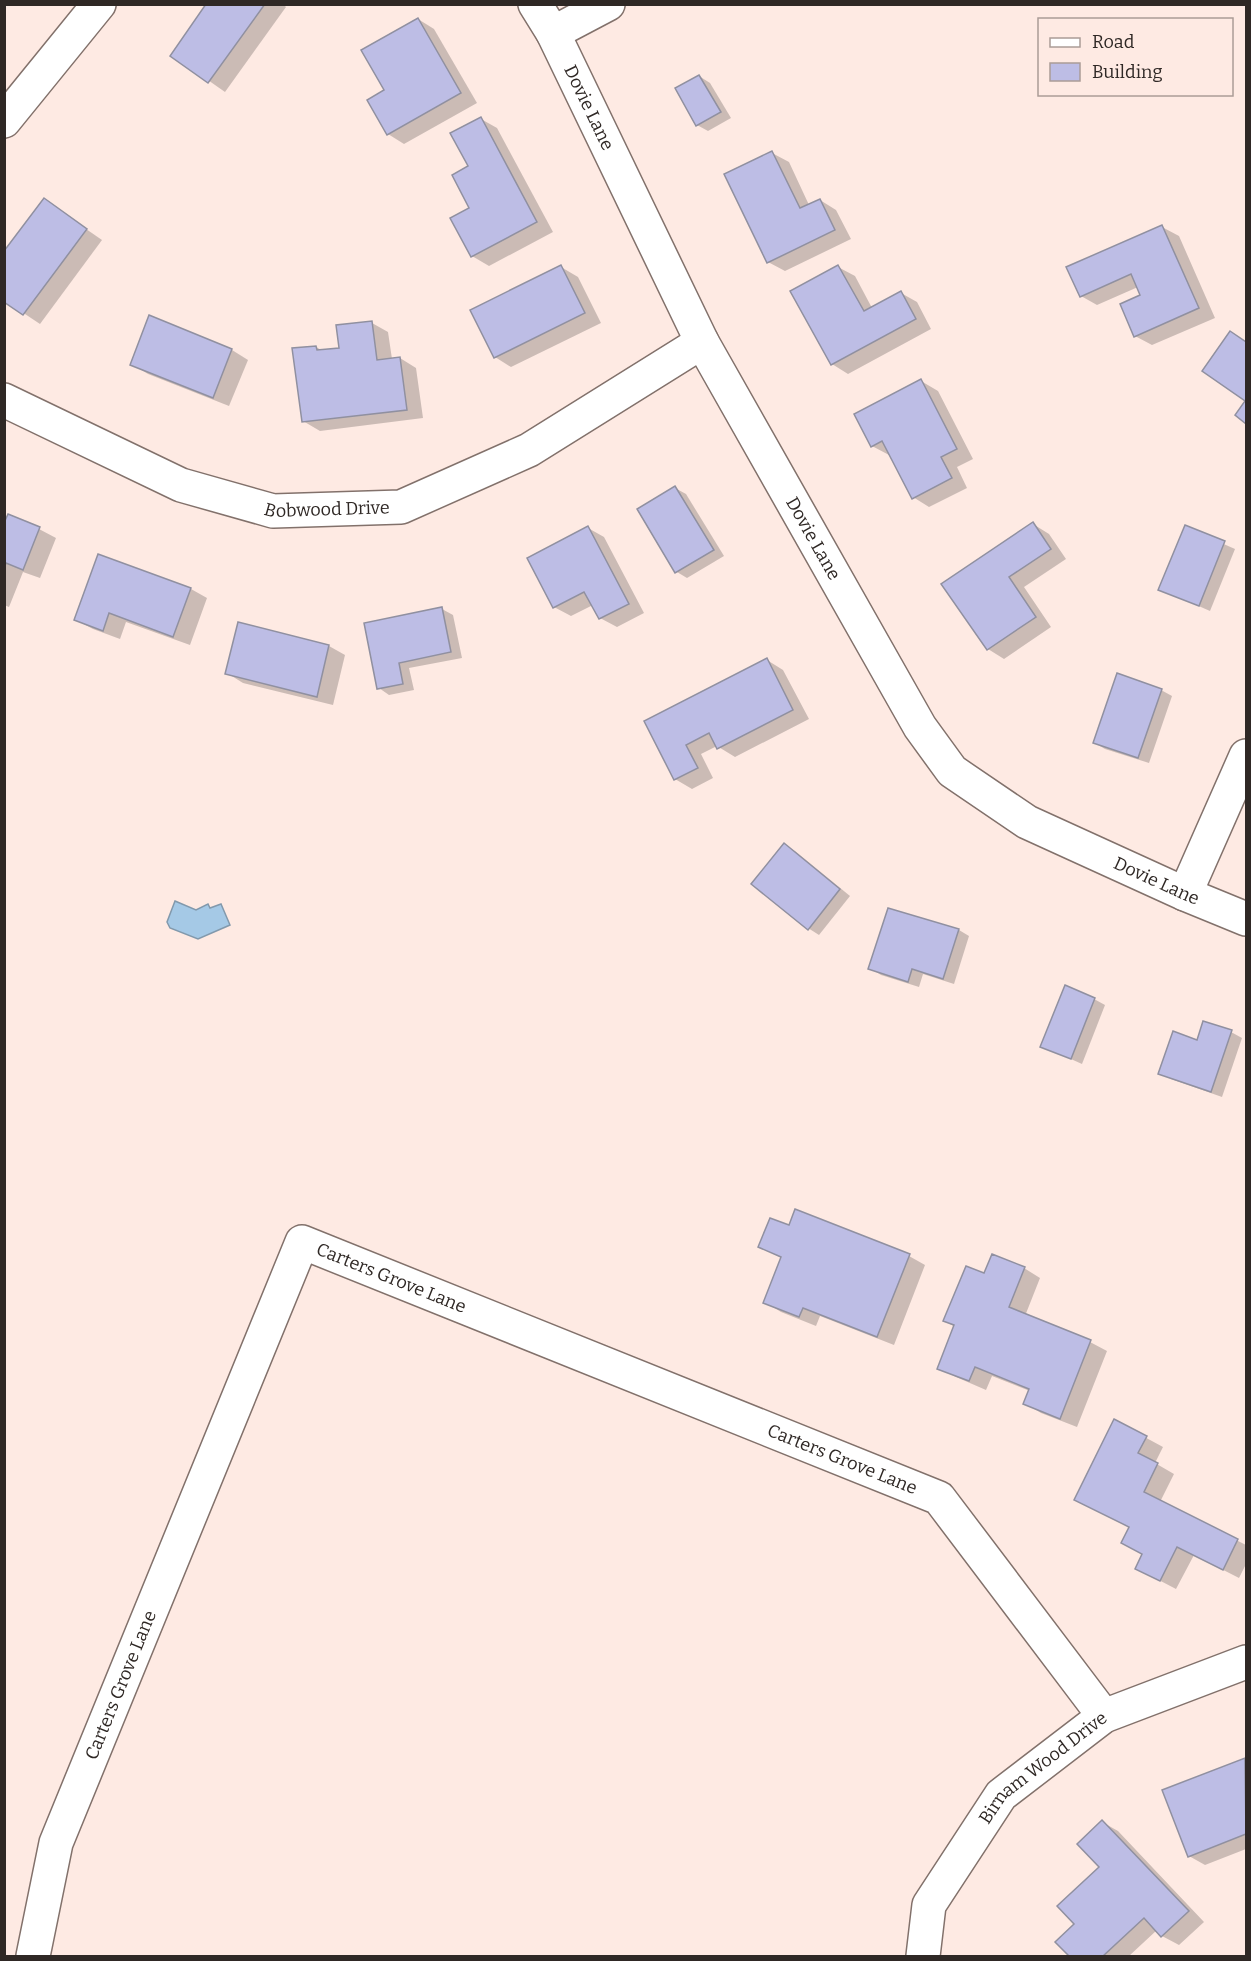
<svg xmlns="http://www.w3.org/2000/svg" width="1251" height="1961" viewBox="0 0 1251 1961" font-family="Bitter,serif">
<style>
.water{fill:#a5c9e6;stroke:#8299ac;stroke-width:1.5}
.shadow{fill:#0003}
.building{fill:#bdbde5;stroke:#9090a0;stroke-width:1.5}
.lines{fill:none;stroke-linecap:round;stroke-linejoin:round}
.minor-casing{stroke:#82716b;stroke-width:36}
.minor{stroke:#fff;stroke-width:33}
.labels{text-anchor:middle;dominant-baseline:central;stroke-width:5;stroke-linejoin:round;paint-order:stroke}
.street-label{font-size:18px;fill:#2f2825;stroke:#feeae3}
</style>
<rect width="100%" height="100%" fill="#feeae3"/>
<!-- water -->
<path class="water" d="M175,901L196,910L208,904L210,908L221,904L230,925L198,939L170,928L167,922Z"/>
<!-- shadow -->
<g class="shadow">
<path d="M208,4H283L286,7L225,92L172,55Z"/>
<path d="M418,19L434,29L477,103L404,144L388,134L386,91Z"/>
<path d="M699,76L710,83L731,118L708,131L697,125Z"/>
<path d="M481,119L497,128L553,232L489,266L472,256L471,167Z"/>
<path d="M772,153L789,162L809,205L820,200L836,210L851,239L785,271L768,262Z"/>
<path d="M44,200L102,240L40,324L4,300Z"/>
<path d="M1162,227L1179,236L1215,318L1152,345L1135,336L1142,296L1138,287L1097,305L1081,296Z"/>
<path d="M561,267L578,277L601,323L511,367L495,357Z"/>
<path d="M838,267L855,276L872,308L901,293L917,302L931,329L848,374L832,364Z"/>
<path d="M150,317L232,350L248,360L229,406L148,374L132,364Z"/>
<path d="M372,323L388,332L392,359L400,358L416,368L423,418L320,431L303,421L316,347L323,351L340,349Z"/>
<path d="M1231,333L1246,342V400L1204,371Z"/>
<path d="M921,381L938,391L973,459L957,467L967,488L929,507L913,497L891,454L889,455L872,446Z"/>
<path d="M675,488L686,494L724,556L687,578L677,572Z"/>
<path d="M9,516L39,529L56,538L40,578L23,572L9,607L4,605V527Z"/>
<path d="M1033,524L1049,534L1066,559L1024,587L1051,627L1004,659L988,649L944,585Z"/>
<path d="M1185,527L1235,549L1210,611L1160,589Z"/>
<path d="M588,528L604,537L644,613L617,627L600,618L593,605L571,616L554,607Z"/>
<path d="M99,556L191,589L207,598L190,645L126,622L120,639L93,629L76,620Z"/>
<path d="M442,609L453,615L462,658L409,668L414,690L389,695L379,688Z"/>
<path d="M239,624L329,646L345,655L333,705L243,683L227,673Z"/>
<path d="M767,660L783,670L809,719L735,757L717,746L701,754L713,778L692,789L675,779L646,722Z"/>
<path d="M1161,690L1172,696L1149,763L1105,749L1095,743Z"/>
<path d="M784,845L795,851L850,896L819,935L808,928Z"/>
<path d="M959,930L969,936L954,984L923,974L919,987L881,975L870,968Z"/>
<path d="M1094,999L1105,1005L1082,1064L1042,1046Z"/>
<path d="M1231,1032L1242,1038L1222,1097L1171,1079L1160,1073L1198,1042Z"/>
<path d="M790,1227L909,1256L925,1265L894,1345L820,1316L816,1326L781,1312L765,1302L782,1258L760,1247Z"/>
<path d="M1024,1268L1040,1278L1025,1316L1090,1342L1107,1351L1077,1427L1041,1413L1025,1403L1030,1391L992,1376L986,1390L956,1377L939,1368L955,1327L945,1321L985,1275Z"/>
<path d="M1115,1421L1163,1447L1155,1463L1174,1474L1160,1502L1246,1545V1564L1239,1578L1194,1555L1176,1589L1153,1577L1130,1527Z"/>
<path d="M1245,1760L1246,1849L1205,1865L1189,1856L1164,1791Z"/>
<path d="M1102,1822L1118,1831L1204,1922L1179,1945L1162,1936L1157,1930L1129,1956H1071L1057,1942L1076,1924L1101,1867Z"/>
</g>
<!-- building -->
<g class="building">
<path d="M206,4H265L208,83L170,56Z"/>
<path d="M418,18L461,93L387,135L367,100L384,90L361,50Z"/>
<path d="M699,75L721,112L696,126L675,88Z"/>
<path d="M481,117L537,222L471,257L450,218L469,208L452,175L468,166L450,133Z"/>
<path d="M772,151L800,208L820,199L835,230L767,263L724,174Z"/>
<path d="M44,198L87,229L23,315L4,302V251Z"/>
<path d="M1162,225L1199,308L1134,337L1120,304L1140,295L1131,274L1080,297L1066,267Z"/>
<path d="M561,265L585,313L494,358L470,310Z"/>
<path d="M838,265L864,311L901,291L916,319L831,365L790,291Z"/>
<path d="M149,315L232,349L213,398L130,365Z"/>
<path d="M372,321L377,360L400,357L407,410L302,422L292,348L316,346L317,350L339,348L336,325Z"/>
<path d="M1230,331L1246,342V424L1235,415L1245,401L1202,371Z"/>
<path d="M921,379L957,449L941,457L952,478L912,499L882,441L871,447L854,414Z"/>
<path d="M675,486L714,550L675,573L637,509Z"/>
<path d="M8,514L40,527L23,570L6,563L4,568V523Z"/>
<path d="M1033,522L1051,549L1009,577L1036,617L987,650L941,584Z"/>
<path d="M1185,525L1225,541L1199,606L1158,590Z"/>
<path d="M588,526L629,604L599,619L584,592L553,608L527,558Z"/>
<path d="M98,554L191,588L173,637L109,613L103,631L74,620Z"/>
<path d="M442,607L451,652L399,663L403,684L377,689L364,623Z"/>
<path d="M238,622L329,645L317,697L225,674Z"/>
<path d="M767,658L793,710L717,749L709,733L686,745L698,768L674,780L644,721Z"/>
<path d="M1117,673L1162,689L1138,758L1093,743Z"/>
<path d="M784,843L840,889L808,930L751,884Z"/>
<path d="M888,908L959,929L943,979L912,969L908,982L868,969Z"/>
<path d="M1065,985L1095,998L1071,1059L1040,1047Z"/>
<path d="M1203,1021L1232,1030L1211,1092L1158,1074L1173,1031L1197,1040Z"/>
<path d="M795,1209L910,1254L877,1337L803,1308L799,1317L763,1303L781,1257L758,1247L770,1218L789,1225Z"/>
<path d="M992,1254L1025,1267L1009,1307L1091,1340L1060,1419L1023,1404L1029,1389L975,1367L969,1381L937,1369L954,1325L943,1321L966,1266L984,1273Z"/>
<path d="M1114,1419L1147,1436L1138,1453L1158,1463L1144,1492L1238,1539L1223,1570L1177,1547L1160,1581L1135,1569L1142,1554L1121,1543L1129,1527L1074,1500Z"/>
<path d="M1245,1758L1246,1834L1188,1857L1162,1790Z"/>
<path d="M1102,1820L1189,1911L1161,1937L1144,1918L1103,1956H1069L1055,1942L1074,1924L1057,1906L1099,1867L1077,1844Z"/>
</g>
<g class="lines">
<defs>
<g id="minor">
<path id="s1" d="M535,4L553,33L702,342L920,727L952,771L1027,822L1185,894L1246,919"/>
<path d="M553,33L608,4"/>
<path d="M4,121L99,4"/>
<path id="s2" d="M4,400L181,485L273,511L401,507L529,450L702,342"/>
<path d="M1185,894L1246,756"/>
<path id="s3" d="M33,1956L56,1843L302,1242L939,1498L1104,1716"/>
<path id="s4" d="M923,1956L929,1905L1001,1795L1104,1716L1246,1662"/>
</g>
</defs>
<!-- minor casing -->
<use href="#minor" class="minor-casing"/>
<!-- minor -->
<use href="#minor" class="minor"/>
</g>
<g class="labels">
<!-- street labels -->
<g class="street-label">
<text stroke="none"><textPath href="#s1" startOffset="117">Dovie Lane</textPath></text>
<text stroke="none"><textPath href="#s2" startOffset="346">Bobwood Drive</textPath></text>
<text stroke="none"><textPath href="#s1" startOffset="603">Dovie Lane</textPath></text>
<text stroke="none"><textPath href="#s1" startOffset="1107">Dovie Lane</textPath></text>
<text stroke="none"><textPath href="#s3" startOffset="861">Carters Grove Lane</textPath></text>
<text stroke="none"><textPath href="#s3" startOffset="1347">Carters Grove Lane</textPath></text>
<text stroke="none"><textPath href="#s3" startOffset="286">Carters Grove Lane</textPath></text>
<text stroke="none"><textPath href="#s4" startOffset="232">Birnam Wood Drive</textPath></text>
</g>
</g>
<!-- border -->
<rect width="1251" height="1961" fill="none" stroke="#2f2825" stroke-width="12"/>
<!-- legend -->
<rect x="1038" y="18" width="195" height="78" fill="#feeae3" stroke="#ab9c97" stroke-width="1.5"/>
<rect x="1050" y="38" width="30" height="9" fill="#ffffff" stroke="#ab9c97" stroke-width="1.5"/>
<text x="1092" y="48" font-size="18" fill="#2f2825">Road</text>
<rect x="1050" y="63" width="30" height="18" fill="#bdbde5" stroke="#ab9c97" stroke-width="1.5"/>
<text x="1092" y="78" font-size="18" fill="#2f2825">Building</text>
</svg>
